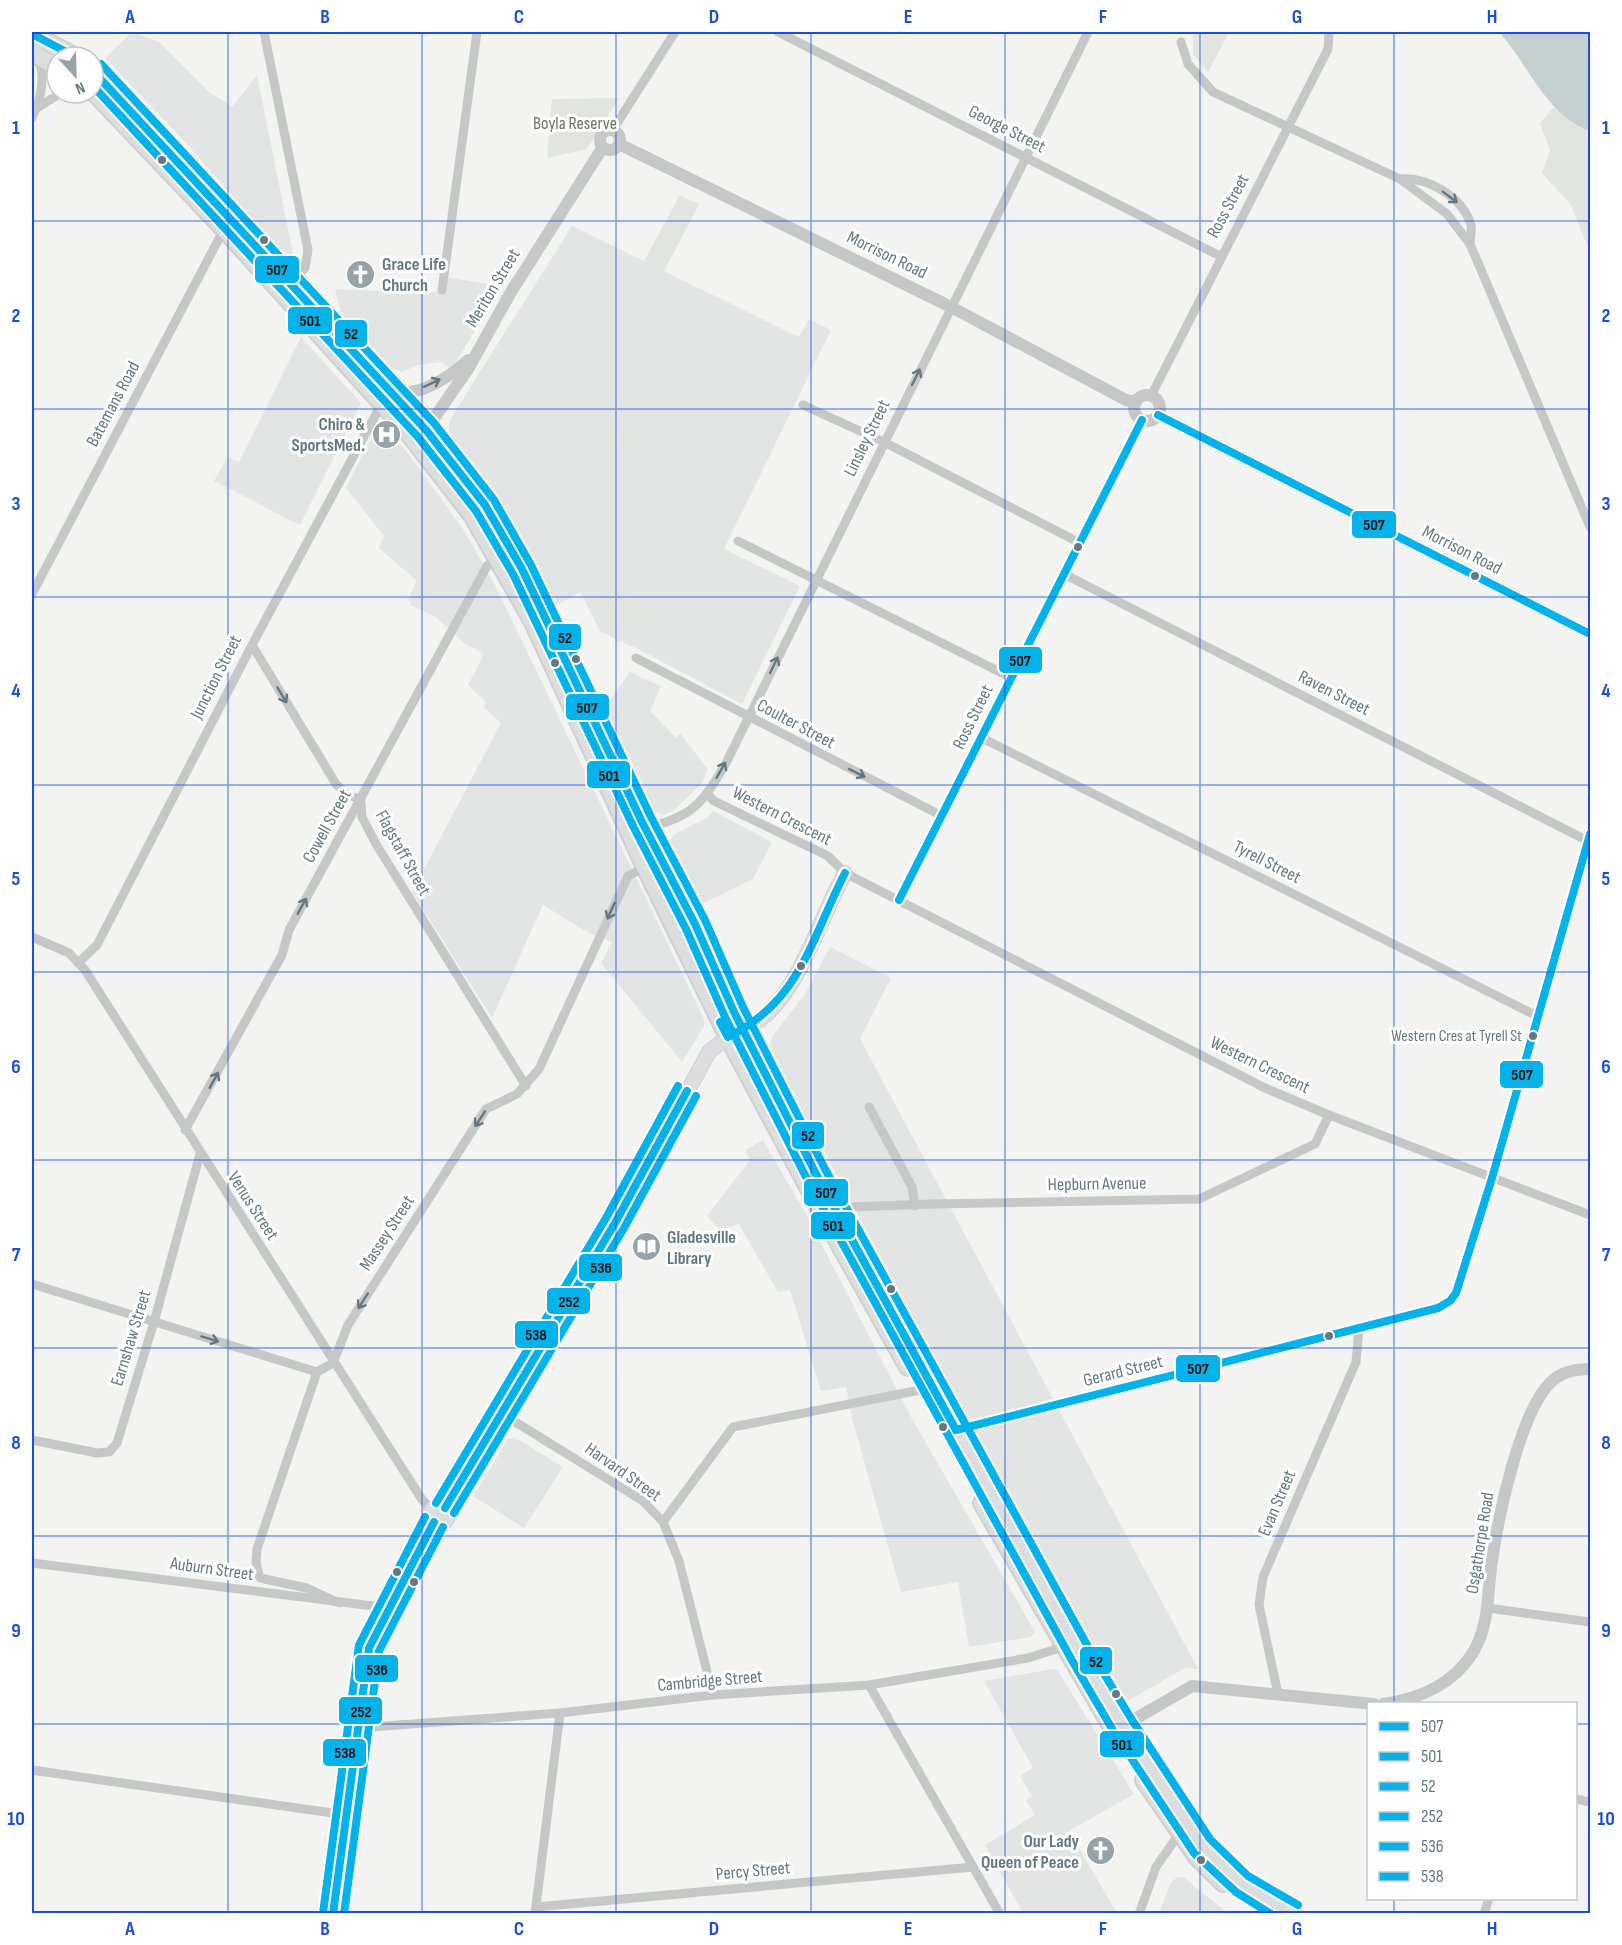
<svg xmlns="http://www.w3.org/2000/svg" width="1622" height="1945" viewBox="0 0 1622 1945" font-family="'Sofia Sans Condensed',sans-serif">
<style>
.built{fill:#e3e4e4}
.green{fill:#e2e5df}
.water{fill:#c7d0d1}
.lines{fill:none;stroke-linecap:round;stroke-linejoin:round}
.secondary-casing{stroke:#cfd0d0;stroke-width:16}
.trunk-casing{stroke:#cfd0d0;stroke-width:20}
.minor{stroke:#c6c8c8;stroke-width:9}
.tertiary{stroke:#c6c8c8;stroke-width:12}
.secondary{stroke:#dcddde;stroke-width:14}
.trunk{stroke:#dcddde;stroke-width:16}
.bus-1-casing{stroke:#fff;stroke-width:12}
.bus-2-casing{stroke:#fff;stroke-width:12}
.bus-3-casing{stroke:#fff;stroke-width:12}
.bus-4-casing{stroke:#fff;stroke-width:12}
.bus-5-casing{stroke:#fff;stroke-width:12}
.bus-6-casing{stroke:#fff;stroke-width:12}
.bus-1{stroke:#05b2e9;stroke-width:8}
.bus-2{stroke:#05b2e9;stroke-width:8}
.bus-3{stroke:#05b2e9;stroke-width:8}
.bus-4{stroke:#05b2e9;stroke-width:8}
.bus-5{stroke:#05b2e9;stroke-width:8}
.bus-6{stroke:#05b2e9;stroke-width:8}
.oneway{stroke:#66787f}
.grid{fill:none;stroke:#1d4ed8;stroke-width:1.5;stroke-opacity:0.55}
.bus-dot{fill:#66787f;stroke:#fff;stroke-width:2}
.labels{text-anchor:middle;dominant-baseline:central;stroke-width:6;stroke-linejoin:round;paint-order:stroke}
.bus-label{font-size:16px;fill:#66787f;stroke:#fff;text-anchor:end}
.park-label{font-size:18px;fill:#6b7764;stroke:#fff}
.street-label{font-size:18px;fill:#66787f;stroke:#fff}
.poi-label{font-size:18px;font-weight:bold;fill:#66787f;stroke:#fff;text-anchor:start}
.line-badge{stroke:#fff;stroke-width:2}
.pale-badge-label{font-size:16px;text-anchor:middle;font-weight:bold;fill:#111}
.neatline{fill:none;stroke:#1d4ed8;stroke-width:2}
.grid-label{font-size:20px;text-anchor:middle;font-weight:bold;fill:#1d4ed8}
</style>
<rect width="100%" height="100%" fill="#f3f3f2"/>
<!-- built -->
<g class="built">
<path d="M132,32L159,42L208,91L232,107L257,75L293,254L286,257L178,134L105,58Z"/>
<path d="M572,226L799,337L809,319L831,330L724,549L800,586L742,704L640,650L620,641L616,643L614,638L600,631L580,592L557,605L508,517L449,433V423L456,410Z"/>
<path d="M444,277L501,286L452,369L440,362L418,365L402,372L392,368L341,314L335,289L431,293L442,290Z"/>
<path d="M301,337L361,403L300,525L214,481L228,457L239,462Z"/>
<path d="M379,422L403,447L463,529L496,587L704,1019V1026L682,1062L601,963L612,942L589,933L543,905L492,1018L412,892L501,723L484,707L486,702L468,685L484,654L464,643L436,617L411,605L408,599L417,581L379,548L384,536L346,488Z"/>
<path d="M630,672L661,686L650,711L676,738L680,733L708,770L701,784L674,810L664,815L655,812L605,707Z"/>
<path d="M713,811L772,842L753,879L699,905L669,843L673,835L707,818Z"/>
<path d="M830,947L891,978L860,1039L1198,1669L1185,1668L1129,1700L1121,1698L980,1443L770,1050L772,1037L805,994Z"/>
<path d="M763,1140L806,1214L911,1417L1035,1632L1031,1637L969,1647L958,1582L901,1592L853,1422L846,1387L821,1391L790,1290L778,1292L739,1224L720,1230L707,1216L750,1160L745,1150Z"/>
<path d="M514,1437L563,1467L524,1528L473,1496L508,1439Z"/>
<path d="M1053,1669L1058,1671L1134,1794L1069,1831L1117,1913H1023L985,1845L1035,1815L1026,1800L1032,1796L1020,1776L1033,1768L984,1681Z"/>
<path d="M1184,1877L1196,1888L1228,1913H1159L1171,1883L1176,1878Z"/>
</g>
<!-- green -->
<g class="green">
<path d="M1193,32H1229L1208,72L1193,54Z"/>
<path d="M619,98L587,149L547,158L552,99Z"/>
<path d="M1554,107L1590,131V247L1587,245L1571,205L1542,173L1550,151L1540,123Z"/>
<path d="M680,195L699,204L664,271L644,261Z"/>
<path d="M621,425L638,434L641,442L635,454L608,439L615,427Z"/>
<path d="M615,588L652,615L637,635L600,607Z"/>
</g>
<!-- water -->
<path class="water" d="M1499,32H1590V131C1545,114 1529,65 1499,32Z"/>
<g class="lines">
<defs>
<g id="secondary">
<circle cx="439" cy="1515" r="9"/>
<path d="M445,1508L615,1223L709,1052C726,1035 750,1030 767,1014C803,980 821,916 845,873"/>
<path d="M333,1914L369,1648L434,1522"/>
</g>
<g id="trunk">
<path d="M32,34L76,57"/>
<path d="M32,53L57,67"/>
<path d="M93,71L426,430L485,505L522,569L642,822L695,924L734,1012L816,1174L1083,1659L1123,1726L1202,1846L1242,1884L1293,1914"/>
<path d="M93,91L224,229L406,430L472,515L533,622L645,867L728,1037L822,1213L908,1367"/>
<path d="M982,1503L1121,1743"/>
<path d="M1144,1780L1197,1857L1223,1883"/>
</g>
</defs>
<!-- secondary casing -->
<use href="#secondary" class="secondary-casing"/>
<!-- trunk casing -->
<use href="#trunk" class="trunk-casing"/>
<!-- minor -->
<g class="minor">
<path d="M264,32L308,250L305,268L290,283"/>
<path d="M778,32L1220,256"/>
<path d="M1181,42L1188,64L1213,92L1400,179L1447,214L1470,244L1590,527"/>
<path d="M37,108L61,93"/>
<path d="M32,118C41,99 46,77 38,57"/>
<path d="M612,131L675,32"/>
<path d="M1400,179C1428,177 1462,196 1471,225C1472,231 1470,238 1470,244"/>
<path d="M442,290L477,32"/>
<path d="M1151,396L1328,49L1329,32"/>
<path d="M803,405L884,442L1080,543"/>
<path d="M738,541L1010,677"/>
<path d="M1064,574L1588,841"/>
<path d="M32,594L224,229"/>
<path d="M252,645L336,784L347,795L361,799"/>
<path d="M636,658L942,816"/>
<path d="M982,738L1537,1016"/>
<path d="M707,794L714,801L828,856L845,873L1265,1088L1329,1115L1590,1215"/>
<path d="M361,802L362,817L376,844L526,1086"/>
<path d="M645,828C693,817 702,804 726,763L1088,32"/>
<path d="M899,900L1142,420"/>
<path d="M32,937L69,953L85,970L421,1498L431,1510"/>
<path d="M78,963L97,945L252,645L382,403"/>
<path d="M869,1107L912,1187L915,1206"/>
<path d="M185,1130L282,955L289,930L487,566L499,555"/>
<path d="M835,1211L849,1207L932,1204L1199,1199L1315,1144L1329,1115"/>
<path d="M32,1284L317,1372"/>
<path d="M501,1413L643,1501L663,1522L679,1561L713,1695"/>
<path d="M956,1430L1438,1308L1450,1301L1456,1293L1492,1178L1590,834"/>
<path d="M32,1440L97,1453L109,1452L117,1443L154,1322L200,1154"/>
<path d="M663,1522L733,1427L920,1390"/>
<path d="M32,1563L389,1608"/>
<path d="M339,1603L307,1588L260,1578L256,1562L257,1549L317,1372L333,1363L348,1325L486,1109L517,1094L539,1069L628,876L645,867"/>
<path d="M1488,1608L1590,1622"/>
<path d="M869,1685L1000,1914"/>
<path d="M1278,1694L1259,1605L1263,1577L1356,1362L1359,1329"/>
<path d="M357,1728L560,1713L713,1695L869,1685L1028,1658L1063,1647"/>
<path d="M32,1770L346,1815"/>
<path d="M1576,1799L1590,1802"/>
<path d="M536,1907L973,1867"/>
<path d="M535,1914L560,1713"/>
<path d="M1139,1914L1156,1867L1181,1831"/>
<path d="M1484,1914L1489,1898"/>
</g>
<!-- tertiary -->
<g class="tertiary">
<circle cx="610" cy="140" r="10"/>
<path d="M619,144L951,307L1126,400L1136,402"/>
<path d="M388,389C413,402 450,377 468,360"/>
<circle cx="1147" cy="408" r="13"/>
<path d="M1158,415L1590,634"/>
<path d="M420,432L426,430L468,369L511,292L603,147"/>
<path d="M1383,1704C1419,1699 1452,1685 1472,1654C1490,1626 1487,1593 1492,1561C1498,1518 1520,1410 1552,1381C1563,1371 1577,1369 1590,1369"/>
<path d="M1123,1726L1192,1686L1374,1704"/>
</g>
<!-- secondary -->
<use href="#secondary" class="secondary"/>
<!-- trunk -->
<use href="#trunk" class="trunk"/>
<defs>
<g id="bus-1">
<path d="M32,34L76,57"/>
<path d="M93,71L426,430L485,505L522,569L642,822L695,924L734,1012L816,1174L956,1430"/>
<path d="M1158,415L1590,634"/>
<path d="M899,900L1142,420"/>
<path d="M720,1022L728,1037C801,1001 811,939 845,873"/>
<path d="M956,1430L1438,1308L1450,1301L1456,1293L1492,1178L1590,834"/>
</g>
<path id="bus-2" d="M93,86L418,437L476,511L513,574L633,826L686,929L725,1017L807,1179L1074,1664L1114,1732L1194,1853L1236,1892L1271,1914"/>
<path id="bus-3" d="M101,64L434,423L494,500L531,565L651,817L705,920L743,1007L825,1169L1092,1654L1132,1720L1210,1839L1248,1876L1298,1905"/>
<g id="bus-4">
<path d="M445,1508L615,1223L687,1091"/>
<path d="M333,1914L369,1648L434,1522"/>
</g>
<g id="bus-5">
<path d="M454,1513L624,1228L696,1096"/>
<path d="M344,1914L379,1651L443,1527"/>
</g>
<g id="bus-6">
<path d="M436,1503L606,1218L678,1086"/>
<path d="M323,1913L359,1645L425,1517"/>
</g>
</defs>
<!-- bus-1 casing -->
<use href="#bus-1" class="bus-1-casing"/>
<!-- bus-2 casing -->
<use href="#bus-2" class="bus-2-casing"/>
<!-- bus-3 casing -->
<use href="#bus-3" class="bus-3-casing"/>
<!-- bus-4 casing -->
<use href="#bus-4" class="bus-4-casing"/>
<!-- bus-5 casing -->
<use href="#bus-5" class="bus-5-casing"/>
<!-- bus-6 casing -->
<use href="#bus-6" class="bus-6-casing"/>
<!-- bus-1 -->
<use href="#bus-1" class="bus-1"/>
<!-- bus-2 -->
<use href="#bus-2" class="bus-2"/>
<!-- bus-3 -->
<use href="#bus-3" class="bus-3"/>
<!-- bus-4 -->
<use href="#bus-4" class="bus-4"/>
<!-- bus-5 -->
<use href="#bus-5" class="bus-5"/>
<!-- bus-6 -->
<use href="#bus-6" class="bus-6"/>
</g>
<!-- one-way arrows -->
<defs><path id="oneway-shaft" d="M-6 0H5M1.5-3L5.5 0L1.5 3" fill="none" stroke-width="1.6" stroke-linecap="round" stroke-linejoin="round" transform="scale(1.5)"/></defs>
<g class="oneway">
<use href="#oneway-shaft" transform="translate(1450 197) rotate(37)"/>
<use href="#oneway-shaft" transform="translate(916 377) rotate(-64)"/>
<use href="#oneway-shaft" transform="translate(432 383) rotate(-25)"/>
<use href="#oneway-shaft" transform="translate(774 665) rotate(-64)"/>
<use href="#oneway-shaft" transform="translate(282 695) rotate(59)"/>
<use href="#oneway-shaft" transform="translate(721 770) rotate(-60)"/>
<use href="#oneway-shaft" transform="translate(857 773) rotate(27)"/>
<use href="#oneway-shaft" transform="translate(302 906) rotate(-61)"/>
<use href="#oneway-shaft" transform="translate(611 911) rotate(114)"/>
<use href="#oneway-shaft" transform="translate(214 1080) rotate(-61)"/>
<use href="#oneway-shaft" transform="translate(480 1119) rotate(123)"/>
<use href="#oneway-shaft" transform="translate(363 1301) rotate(123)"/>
<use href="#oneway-shaft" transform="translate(210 1339) rotate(17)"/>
</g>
<!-- grid -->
<path class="grid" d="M228,32V1914M422,32V1914M616,32V1914M811,32V1914M1005,32V1914M1200,32V1914M1394,32V1704M32,221H1590M32,409H1590M32,597H1590M32,785H1590M32,972H1590M32,1160H1590M32,1348H1590M32,1536H1590M32,1724H1368M1576,1724H1590M1394,1898V1914"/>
<!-- icons -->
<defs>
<symbol id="church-disc" viewBox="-11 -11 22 22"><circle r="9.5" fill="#97a3a7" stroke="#fff"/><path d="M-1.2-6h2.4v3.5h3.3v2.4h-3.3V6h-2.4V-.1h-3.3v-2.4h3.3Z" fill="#fff"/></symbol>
<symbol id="hospital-disc" viewBox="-11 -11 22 22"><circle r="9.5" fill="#97a3a7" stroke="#fff"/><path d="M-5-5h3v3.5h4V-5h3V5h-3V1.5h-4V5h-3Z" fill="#fff"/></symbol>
<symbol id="library-disc" viewBox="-11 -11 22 22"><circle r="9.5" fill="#97a3a7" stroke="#fff"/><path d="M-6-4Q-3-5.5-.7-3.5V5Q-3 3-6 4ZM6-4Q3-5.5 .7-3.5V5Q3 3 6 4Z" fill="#fff"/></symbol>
</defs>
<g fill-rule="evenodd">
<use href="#church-disc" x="344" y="258" width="33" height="33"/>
<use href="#hospital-disc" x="370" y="418" width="33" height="33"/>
<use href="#library-disc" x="630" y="1230" width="33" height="33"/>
<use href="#church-disc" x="1084" y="1834" width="33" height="33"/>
</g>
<!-- markers -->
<g class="bus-dot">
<circle cx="162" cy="160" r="5"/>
<circle cx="264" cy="240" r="5"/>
<circle cx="1078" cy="547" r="5"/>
<circle cx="1475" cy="576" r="5"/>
<circle cx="576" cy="659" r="5"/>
<circle cx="555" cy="663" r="5"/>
<circle cx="801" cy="966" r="5"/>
<circle cx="1533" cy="1036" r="5"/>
<circle cx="891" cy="1289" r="5"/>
<circle cx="1329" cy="1336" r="5"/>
<circle cx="943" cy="1427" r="5"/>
<circle cx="397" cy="1572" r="5"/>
<circle cx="414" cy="1582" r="5"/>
<circle cx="1116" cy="1694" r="5"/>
<circle cx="1201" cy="1860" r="5"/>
</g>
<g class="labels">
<!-- bus labels -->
<g class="bus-label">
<text x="1522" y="1036">Western Cres at Tyrell St</text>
</g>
<!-- park labels -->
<g class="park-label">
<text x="575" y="123">Boyla Reserve</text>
</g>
<!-- street labels -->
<g class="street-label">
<text transform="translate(1007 129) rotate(27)">George Street</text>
<text transform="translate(1228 206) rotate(-62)">Ross Street</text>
<text transform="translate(887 255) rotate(26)">Morrison Road</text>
<text transform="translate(493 288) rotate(-59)">Meriton Street</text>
<text transform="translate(113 404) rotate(-62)">Batemans Road</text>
<text transform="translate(867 438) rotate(-64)">Linsley Street</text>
<text transform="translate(1462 550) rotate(27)">Morrison Road</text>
<text transform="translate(216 677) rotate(-63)">Junction Street</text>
<text transform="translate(1334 693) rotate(27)">Raven Street</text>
<text transform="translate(973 717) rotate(-64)">Ross Street</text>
<text transform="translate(796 724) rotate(28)">Coulter Street</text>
<text transform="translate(782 816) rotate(27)">Western Crescent</text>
<text transform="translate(327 826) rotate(-61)">Cowell Street</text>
<text transform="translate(403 853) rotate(61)">Flagstaff Street</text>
<text transform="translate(1267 862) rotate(27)">Tyrell Street</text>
<text transform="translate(1260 1065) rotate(26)">Western Crescent</text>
<text transform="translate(1097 1184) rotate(-1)">Hepburn Avenue</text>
<text transform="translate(253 1206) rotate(57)">Venus Street</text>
<text transform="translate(387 1233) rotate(-57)">Massey Street</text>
<text transform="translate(131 1338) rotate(-73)">Earnshaw Street</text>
<text transform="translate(1123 1371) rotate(-14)">Gerard Street</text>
<text transform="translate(623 1472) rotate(35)">Harvard Street</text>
<text transform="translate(1277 1503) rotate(-67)">Evan Street</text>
<text transform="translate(1480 1543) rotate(-81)">Osgathorpe Road</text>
<text transform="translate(212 1569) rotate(8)">Auburn Street</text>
<text transform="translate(710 1681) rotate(-5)">Cambridge Street</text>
<text transform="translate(753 1871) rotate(-5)">Percy Street</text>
</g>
<!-- poi labels -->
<g class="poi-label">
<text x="382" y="264">Grace Life<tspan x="382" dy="21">Church</tspan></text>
<text x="365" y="424" text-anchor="end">Chiro &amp;<tspan x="365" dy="21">SportsMed.</tspan></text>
<text x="667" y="1237">Gladesville<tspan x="667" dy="21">Library</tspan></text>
<text x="1079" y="1841" text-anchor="end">Our Lady<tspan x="1079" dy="21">Queen of Peace</tspan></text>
</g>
</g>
<g class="line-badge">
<rect x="254" y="255" width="46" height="29" rx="6" fill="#05b2e9"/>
<rect x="287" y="306" width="46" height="29" rx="6" fill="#05b2e9"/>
<rect x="334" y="319" width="34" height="29" rx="6" fill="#05b2e9"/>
<rect x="1351" y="510" width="46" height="29" rx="6" fill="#05b2e9"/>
<rect x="548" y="623" width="34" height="28" rx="6" fill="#05b2e9"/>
<rect x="998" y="646" width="45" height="28" rx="6" fill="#05b2e9"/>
<rect x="565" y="693" width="45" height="28" rx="6" fill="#05b2e9"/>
<rect x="586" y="760" width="45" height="29" rx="6" fill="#05b2e9"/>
<rect x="1499" y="1060" width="45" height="29" rx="6" fill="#05b2e9"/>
<rect x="791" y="1121" width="34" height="29" rx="6" fill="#05b2e9"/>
<rect x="803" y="1178" width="46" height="29" rx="6" fill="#05b2e9"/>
<rect x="810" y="1211" width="46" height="29" rx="6" fill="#05b2e9"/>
<rect x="578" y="1253" width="45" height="29" rx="6" fill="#05b2e9"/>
<rect x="546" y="1287" width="45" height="28" rx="6" fill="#05b2e9"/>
<rect x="514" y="1320" width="45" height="29" rx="6" fill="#05b2e9"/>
<rect x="1175" y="1354" width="46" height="29" rx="6" fill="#05b2e9"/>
<rect x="1079" y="1646" width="34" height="29" rx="6" fill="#05b2e9"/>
<rect x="354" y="1654" width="45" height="29" rx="6" fill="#05b2e9"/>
<rect x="338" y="1696" width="45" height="29" rx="6" fill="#05b2e9"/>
<rect x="1099" y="1730" width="46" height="28" rx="6" fill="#05b2e9"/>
<rect x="322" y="1738" width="45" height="29" rx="6" fill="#05b2e9"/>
</g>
<g class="pale-badge-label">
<text x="277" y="275">507</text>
<text x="310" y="326">501</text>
<text x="351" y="339">52</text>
<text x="1374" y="530">507</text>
<text x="565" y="643">52</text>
<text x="1020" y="666">507</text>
<text x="587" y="713">507</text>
<text x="609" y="781">501</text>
<text x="1522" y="1080">507</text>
<text x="808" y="1141">52</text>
<text x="826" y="1198">507</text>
<text x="833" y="1231">501</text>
<text x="601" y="1273">536</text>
<text x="569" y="1307">252</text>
<text x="536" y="1340">538</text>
<text x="1198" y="1374">507</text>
<text x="1096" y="1667">52</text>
<text x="377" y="1675">536</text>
<text x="361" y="1717">252</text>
<text x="1122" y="1750">501</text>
<text x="345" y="1758">538</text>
</g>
<!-- border -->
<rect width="1622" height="1945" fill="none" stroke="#ffffff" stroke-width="66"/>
<!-- legend -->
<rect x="1367" y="1702" width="210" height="198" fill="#ffffff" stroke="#c2c9cc" stroke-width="1.5"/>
<rect x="1379" y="1722" width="30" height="9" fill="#05b2e9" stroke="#c2c9cc" stroke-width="1.5"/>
<text x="1421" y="1732" font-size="18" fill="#66787f">507</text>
<rect x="1379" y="1752" width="30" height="9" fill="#05b2e9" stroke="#c2c9cc" stroke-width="1.5"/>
<text x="1421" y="1762" font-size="18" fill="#66787f">501</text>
<rect x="1379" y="1782" width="30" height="9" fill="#05b2e9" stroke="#c2c9cc" stroke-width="1.5"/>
<text x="1421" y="1792" font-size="18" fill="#66787f">52</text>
<rect x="1379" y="1812" width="30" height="9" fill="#05b2e9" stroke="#c2c9cc" stroke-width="1.5"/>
<text x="1421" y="1822" font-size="18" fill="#66787f">252</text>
<rect x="1379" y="1842" width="30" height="9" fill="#05b2e9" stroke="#c2c9cc" stroke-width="1.5"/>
<text x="1421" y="1852" font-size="18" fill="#66787f">536</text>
<rect x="1379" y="1872" width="30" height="9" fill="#05b2e9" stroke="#c2c9cc" stroke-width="1.5"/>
<text x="1421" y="1882" font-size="18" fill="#66787f">538</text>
<!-- north arrow -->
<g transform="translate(75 75) rotate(158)"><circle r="28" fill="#ffffff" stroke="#c2c9cc" stroke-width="1.5"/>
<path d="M0-4.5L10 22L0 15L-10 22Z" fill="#97a3a7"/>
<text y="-9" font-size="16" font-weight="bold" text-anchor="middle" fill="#66787f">N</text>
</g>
<rect x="33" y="33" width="1556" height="1879" class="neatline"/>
<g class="grid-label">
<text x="130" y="23">A</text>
<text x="325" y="23">B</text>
<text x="519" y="23">C</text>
<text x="714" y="23">D</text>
<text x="908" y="23">E</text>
<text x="1103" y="23">F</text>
<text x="1297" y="23">G</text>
<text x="1492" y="23">H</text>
<text x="16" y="134">1</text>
<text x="1606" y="134">1</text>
<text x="16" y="322">2</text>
<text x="1606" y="322">2</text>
<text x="16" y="510">3</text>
<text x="1606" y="510">3</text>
<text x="16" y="697">4</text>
<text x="1606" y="697">4</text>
<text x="16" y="885">5</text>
<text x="1606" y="885">5</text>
<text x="16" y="1073">6</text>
<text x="1606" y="1073">6</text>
<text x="16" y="1261">7</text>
<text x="1606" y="1261">7</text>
<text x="16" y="1449">8</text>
<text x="1606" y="1449">8</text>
<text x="16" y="1637">9</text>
<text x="1606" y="1637">9</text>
<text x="16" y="1825">10</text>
<text x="1606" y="1825">10</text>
<text x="130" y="1935">A</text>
<text x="325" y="1935">B</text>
<text x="519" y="1935">C</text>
<text x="714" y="1935">D</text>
<text x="908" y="1935">E</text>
<text x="1103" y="1935">F</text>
<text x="1297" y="1935">G</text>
<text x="1492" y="1935">H</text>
</g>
</svg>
